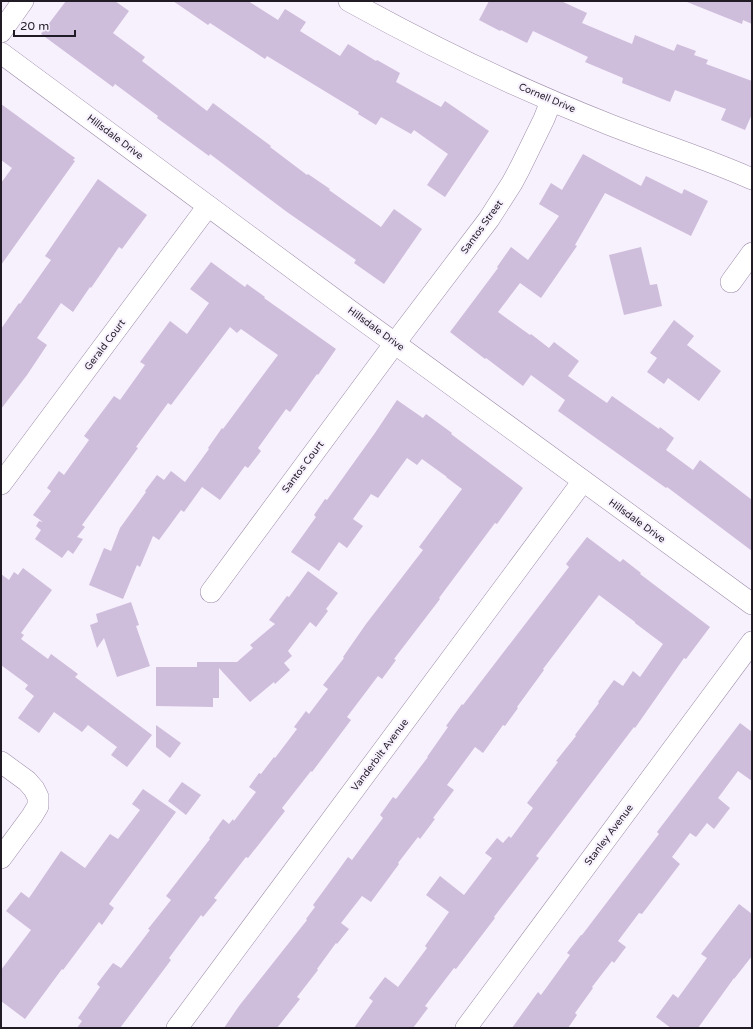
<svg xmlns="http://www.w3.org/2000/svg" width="753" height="1029" viewBox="0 0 753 1029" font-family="'Varela Round',sans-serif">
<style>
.building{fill:#cfbddc}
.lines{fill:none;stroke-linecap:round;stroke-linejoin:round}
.street-casing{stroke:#9d8ca9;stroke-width:22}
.street{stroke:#fff;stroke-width:21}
.labels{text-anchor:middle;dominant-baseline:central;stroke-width:4;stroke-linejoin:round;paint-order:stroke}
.street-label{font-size:10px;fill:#211b26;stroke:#f7f0fd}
</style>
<rect width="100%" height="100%" fill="#f7f0fd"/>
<!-- building -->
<g class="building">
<path d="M66,1H115L129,11L113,33L145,57L142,61L207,111L213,103L271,146L270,147L307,175L308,174L330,189L329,190L381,227L394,209L422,229L384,284L354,263L356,260L287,212L210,154L209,156L157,118L158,116L115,84L113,87L41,34Z"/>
<path d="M173,1H248L278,20L285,9L306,22L300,31L340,56L348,44L376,61L377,60L400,73L396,82L441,107L445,101L489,131L445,197L427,185L448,154L414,130L411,134L381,117L376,125L358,114L359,112L267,56L265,59L210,23L208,25Z"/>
<path d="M489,1H561L587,13L582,23L632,44L635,35L674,51L677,44L696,51L694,55L708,60L706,64L752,81V114L745,130L721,120L726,109L675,90L670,102L622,83L623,78L585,62L588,57L533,31L527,43L501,30L500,31L479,20Z"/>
<path d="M687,1H752V24L743,20L742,24L687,2Z"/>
<path d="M1,104L75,158L73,160L75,161L1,265V183L12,168L1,160Z"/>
<path d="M583,154L641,186L646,176L682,194L684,189L708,201L691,236L605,193L575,245L577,246L541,298L520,283L498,312L530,335L531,334L549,348L554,342L579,361L568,376L607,403L612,396L659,429L660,427L674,438L666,450L693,470L700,460L752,500V551L667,487L666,488L558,411L565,400L531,375L523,386L486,358L485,359L450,332L498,268L497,267L511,247L528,260L559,216L539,204L551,183L562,190Z"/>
<path d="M98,179L147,215L122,249L119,247L91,288L90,287L73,312L61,303L37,338L47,345L27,375L1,409V329L19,303L20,304L51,260L45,256Z"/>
<path d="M641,247L650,285L657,284L662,306L624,315L609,255Z"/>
<path d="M211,262L245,287L247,284L265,297L264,298L336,349L318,375L317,374L290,412L286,409L258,448L261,451L248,468L245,466L220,500L202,487L184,512L181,510L159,540L153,536L140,567L137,565L123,599L89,585L104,548L111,551L120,528L146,492L145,491L157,475L164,480L171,471L185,482L209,449L208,448L222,428L223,429L278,355L241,329L237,333L230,327L171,405L168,403L136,447L138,448L82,525L85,527L77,537L83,539L73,554L68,550L62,558L35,539L41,530L36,526L39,521L43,522L33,515L51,491L47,488L59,471L64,475L89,440L84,436L114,396L120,400L145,365L140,362L170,321L187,334L209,303L190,289Z"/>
<path d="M674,320L694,336L687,345L721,371L699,401L668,378L664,384L647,372L657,358L650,353Z"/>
<path d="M397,400L423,418L426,414L452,433L451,434L523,488L497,524L495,523L439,598L440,599L394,659L396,660L382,679L378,676L347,717L351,720L312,772L311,771L282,808L285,811L248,858L246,857L214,898L217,900L203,917L201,915L169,958L171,960L120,1028H77L82,1021L78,1018L100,987L97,984L113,963L121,968L150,930L148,929L171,900L166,896L210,839L209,838L223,819L229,824L233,819L234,821L256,792L249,787L259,773L261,774L274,757L275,758L297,729L294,727L306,711L309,714L328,689L323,685L344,658L343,657L366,624L423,550L419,547L462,489L446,477H447L422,459L417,465L407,458L378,498L371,494L353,519L363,526L347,548L339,542L319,571L291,552L316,517L314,515L325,499L327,500L375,433Z"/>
<path d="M587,537L620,562L623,559L641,573L640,574L710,627L686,659L684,658L635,728L634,727L536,856L539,858L494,917L495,918L456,969L454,968L425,1006L428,1008L413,1028H354L373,1001L369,998L385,977L398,987L427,948L425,946L449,912L426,895L440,876L464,895L492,858L485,853L497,838L503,843L509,836L511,838L533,808L527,803L558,762L556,761L576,736L575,735L599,703L598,702L614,680L623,686L633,671L640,677L663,644L635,623V622L599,595L543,669L544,670L517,707L518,708L505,726L503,725L483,753L475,747L447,785L454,790L433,818L435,819L420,839L418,837L398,863L399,864L371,902L362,896L341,923L349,929L337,944L336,943L317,969L318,970L297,997L300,999L277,1028H224L239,1006L307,920L306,919L315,907L313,905L335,875L348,857L352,860L383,818L380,815L393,797L396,799L428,757H427L448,727L446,726L462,704L463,705L569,567L566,564Z"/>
<path d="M23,568L52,590L21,633L24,635L21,639L48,659L51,654L78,674L75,677L152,735L127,767L111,755L117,747L88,725L82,732L54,712L39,733L18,718L34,696L25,689L28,685L1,665V574L9,580L14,572L18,575Z"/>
<path d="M308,571L338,593L326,609L328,611L316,627L310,622L288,651L292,656L284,663L290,670L275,684L274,682L250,702L219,668V698H213V707L156,706V667H197V662H237L253,648L250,645L275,624L269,620L287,596L289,597Z"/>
<path d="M131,602L139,625L136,626L150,666L117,677L104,638L97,648L90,625L98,622L96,614Z"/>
<path d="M740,723L752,732V781L738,771L718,798L730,808L714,829L707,823L696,837L690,833L672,857L680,864L642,914L639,913L618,941L626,947L614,963L612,961L592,987L593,988L575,1013L577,1015L568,1028H512L538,992L541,995L570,955L567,953L581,935H582L659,834L657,832Z"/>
<path d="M156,725L181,743L170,758L156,747Z"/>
<path d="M182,782L201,795L186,815L168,801Z"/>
<path d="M143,789L176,812L109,904L114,908L102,925L99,922L63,970L62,969L25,1019L1,1001V970L31,930L6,911L21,892L29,898L61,851L85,868L110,834L118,839L140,810L132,804Z"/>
<path d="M739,904L752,914V956L734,979V978L698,1028H671L656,1017L673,994L678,998L707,958L701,954Z"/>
</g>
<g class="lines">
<defs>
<g id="street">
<path d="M349,1C432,47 519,89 608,124C656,143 705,158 752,179"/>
<path d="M1,32L23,1"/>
<path d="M1,53C250,238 501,422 752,604"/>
<path d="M731,282L752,253"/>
<path d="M1,484L208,206"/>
<path d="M211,592L395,343L489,219L512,183L520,168L544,119L551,101"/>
<path d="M1,762L27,781L34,789L38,797V806L32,816L1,858"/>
<path d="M177,1028L583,481"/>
<path d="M466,1028L752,642"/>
</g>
</defs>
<!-- street casing -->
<use href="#street" class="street-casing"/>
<!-- street -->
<use href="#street" class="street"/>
</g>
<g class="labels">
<!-- street labels -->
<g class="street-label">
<text transform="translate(547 98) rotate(23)">Cornell Drive</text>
<text transform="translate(115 137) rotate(37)">Hillsdale Drive</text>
<text transform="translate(482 227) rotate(-54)">Santos Street</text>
<text transform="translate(376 329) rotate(36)">Hillsdale Drive</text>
<text transform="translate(105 345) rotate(-53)">Gerald Court</text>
<text transform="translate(303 467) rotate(-53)">Santos Court</text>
<text transform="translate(637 521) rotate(36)">Hillsdale Drive</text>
<text transform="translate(380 755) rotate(-53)">Vanderbilt Avenue</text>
<text transform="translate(609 835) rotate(-53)">Stanley Avenue</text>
</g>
</g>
<!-- border -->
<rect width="753" height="1029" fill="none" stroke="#211b26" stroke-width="4"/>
<!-- scale -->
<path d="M14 30v6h61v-6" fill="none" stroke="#211b26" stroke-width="2"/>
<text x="20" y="30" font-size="12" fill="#211b26" stroke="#f7f0fd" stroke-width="3" paint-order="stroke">20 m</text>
</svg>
